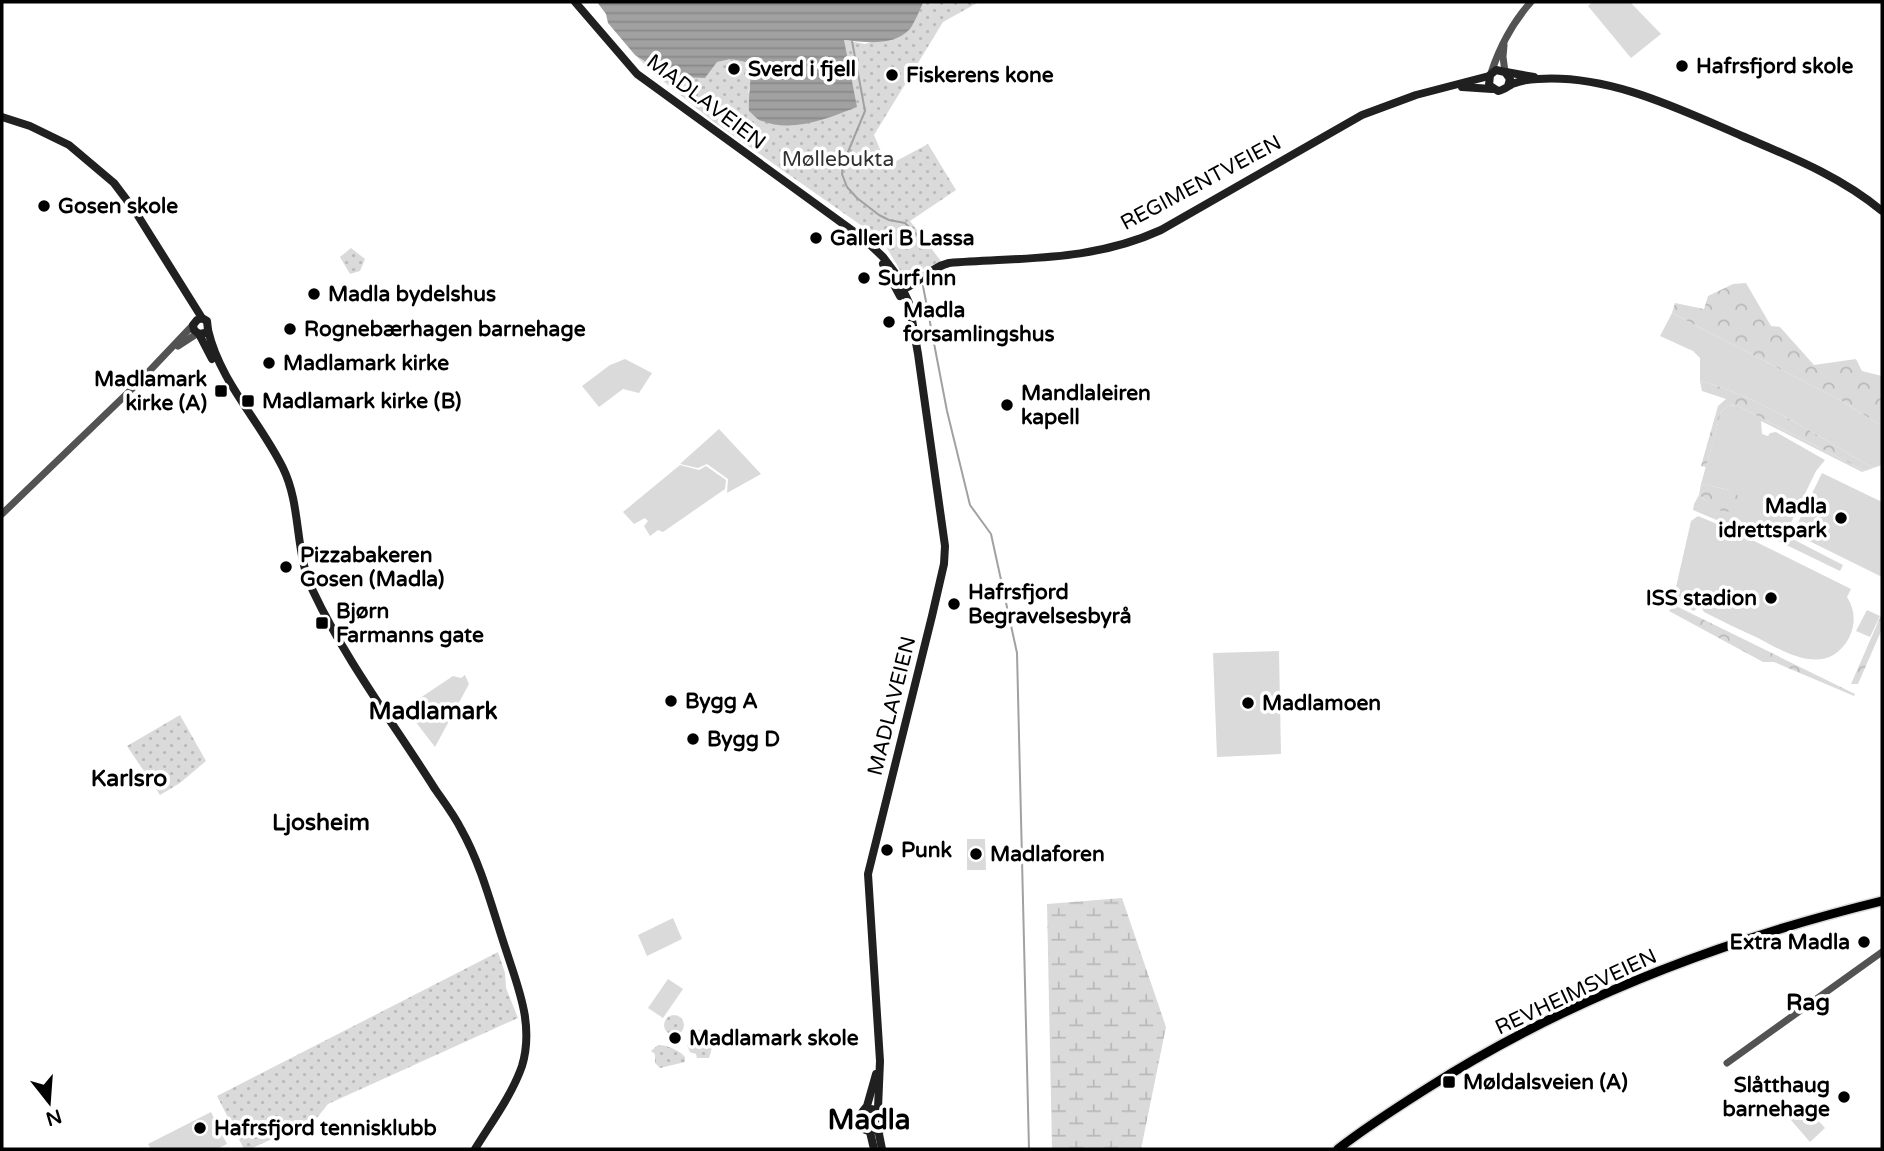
<svg xmlns="http://www.w3.org/2000/svg" width="1884" height="1151" viewBox="0 0 1884 1151" font-family="'Varela Round',sans-serif">
<style>
.grass{fill:#dadada}
.forest{fill:url(#forest-crowns)}
.wetland{fill:url(#wetland-marsh)}
.park{fill:url(#park-dots)}
.water{fill:url(#water-rules)}
.lines{fill:none;stroke-linecap:round;stroke-linejoin:round}
.stream{stroke:#a1a1a1;stroke-width:2}
.primary-casing{stroke:#dbdbdb;stroke-width:12}
.tertiary{stroke:#535353;stroke-width:7}
.secondary{stroke:#202020;stroke-width:8}
.primary{stroke:#000;stroke-width:9}
.poi-dot{fill:#000;stroke:#fff;stroke-width:2.5}
.labels{text-anchor:middle;dominant-baseline:central;stroke-width:7;stroke-linejoin:round;paint-order:stroke}
.poi-label{font-size:21px;font-weight:bold;fill:#000;stroke:#fff;text-anchor:start}
.street-label{font-size:21px;fill:#000;stroke:#fff}
.park-label{font-size:21px;fill:#313131;stroke:#fff}
.neighbourhood-label{font-size:23px;font-weight:bold;fill:#000;stroke:#fff}
.quarter-label{font-size:24px;font-weight:bold;fill:#000;stroke:#fff}
.district-label{font-size:28px;font-weight:bold;fill:#000;stroke:#fff}
</style>
<defs>
<pattern id="forest-crowns" width="20" height="18" patternUnits="userSpaceOnUse" patternTransform="scale(1.75)"><rect width="20" height="18" fill="#dadada"/><path d="M2 6a3 3 0 1 1 6 0M12 15a3 3 0 1 1 6 0" fill="none" stroke="#b9b9b9"/></pattern>
<pattern id="wetland-marsh" width="20" height="14" patternUnits="userSpaceOnUse" patternTransform="scale(1.75)"><rect width="20" height="14" fill="#dadada"/><path d="M1 5h8M5 5V1M11 12h8M15 12V8" fill="none" stroke="#b9b9b9"/></pattern>
<pattern id="park-dots" width="8" height="8" patternUnits="userSpaceOnUse" patternTransform="scale(1.75)"><rect width="8" height="8" fill="#dadada"/><path d="M2 2h.1M6 6h.1" fill="none" stroke="#b9b9b9" stroke-width="1.8" stroke-linecap="round"/></pattern>
<pattern id="water-rules" width="6" height="5" patternUnits="userSpaceOnUse" patternTransform="scale(1.75)"><rect width="6" height="5" fill="#a1a1a1"/><path d="M0 2.5h6" fill="none" stroke="#898989"/></pattern>
</defs>
<rect width="100%" height="100%" fill="#fff"/>
<!-- grass -->
<g class="grass">
<path d="M1593,2H1630L1661,34L1631,58L1588,6Z"/>
<path d="M1672,313L1840,400L1882,426V465L1873,468C1820,438 1758,395 1700,381V358L1693,351L1660,336Z"/>
<path d="M625,359L652,373L639,393L623,389L599,407L582,386L610,365Z"/>
<path d="M1736,405L1865,471L1862,472L1761,421L1762,434L1768,436L1770,433L1776,432L1825,460L1816,471L1785,535L1843,565L1840,571L1747,526L1743,534L1740,529L1742,522L1737,518L1733,523L1726,524L1693,510L1694,504L1699,495L1708,502L1730,490L1701,484L1721,412L1728,406Z"/>
<path d="M719,429L761,474L727,493L728,479L707,464L698,468L680,464Z"/>
<path d="M680,465L699,470L706,466L726,480L725,489L663,532L658,530L650,536L644,526L648,521L645,518L634,524L623,512Z"/>
<path d="M1822,473L1882,502V577L1793,533Z"/>
<path d="M1698,516L1736,532L1851,589L1847,597C1855,610 1856,623 1849,638C1827,678 1786,653 1758,638C1740,630 1722,621 1704,612L1700,605L1694,611L1675,601L1674,596L1691,521Z"/>
<path d="M1867,610L1880,616L1870,637L1856,631Z"/>
<path d="M1279,651L1281,754L1217,757L1213,653Z"/>
<path d="M465,675L469,684L435,747L405,708L453,676L461,678Z"/>
<path d="M967,839H985L986,870H967Z"/>
<path d="M673,918L682,939L647,956L638,935Z"/>
<path d="M668,979L683,989L663,1018L648,1008Z"/>
<path d="M1805,1106L1825,1128L1810,1142L1790,1119Z"/>
<path d="M211,1112L227,1144L217,1149H151L148,1144Z"/>
</g>
<!-- forest -->
<g class="forest">
<path d="M1746,283L1771,326L1780,327L1814,365L1856,359L1862,371L1882,376V426L1840,400L1672,313L1675,303L1704,309L1708,296L1733,284Z"/>
<path d="M1700,381C1758,395 1820,438 1873,468L1865,471L1736,405L1728,406L1721,412L1706,467L1701,466L1718,406L1726,399L1702,391Z"/>
<path d="M1701,484L1730,490L1741,498L1743,506C1721,519 1716,507 1699,495Z"/>
<path d="M1674,605L1855,694L1854,696L1774,662H1763L1669,611Z"/>
<path d="M1882,613V629L1858,684H1851Z"/>
</g>
<!-- wetland -->
<path class="wetland" d="M1122,898L1166,1027L1141,1149H1052L1047,904Z"/>
<!-- park -->
<g class="park">
<path d="M923,2H979L943,22L874,135L887,166L928,144L956,190L910,221L941,261L911,275L900,270L882,240L714,122L654,74L635,55L669,77L705,78L716,62L731,59L750,63L751,81L748,93L844,40L865,44L909,29Z"/>
<path d="M351,248L365,259L360,271L350,274L340,257Z"/>
<path d="M180,715L206,761L180,783L160,795L127,746Z"/>
<path d="M498,952L505,973L506,988L518,1018L328,1104L316,1119L250,1149H244L217,1096Z"/>
<circle cx="674" cy="1025" r="10"/>
<path d="M697,1029L710,1034L711,1040L705,1043L712,1048L709,1058H697L696,1054L690,1052L687,1045L691,1034L697,1036Z"/>
<path d="M658,1045C665,1044 681,1051 685,1057V1062L660,1068L655,1063V1054L651,1051Z"/>
</g>
<!-- water -->
<path class="water" d="M597,2H923V3C919,11 915,22 910,29C893,47 865,42 844,40L857,107C829,118 793,133 762,121C757,120 753,114 749,111C748,94 752,79 750,63L731,59L717,62L705,78L669,77L635,55L608,23L606,14Z"/>
<g class="lines">
<!-- stream -->
<g class="stream">
<path d="M852,41L865,111L843,164L842,174L847,187L857,198L879,215L889,220L905,223L926,244"/>
<path d="M923,286L947,411L970,505L991,534L1017,653L1029,1149"/>
</g>
<defs>
<path id="primary" d="M1338,1149C1366,1127 1396,1108 1426,1089C1565,1000 1722,940 1882,901"/>
</defs>
<!-- primary casing -->
<use href="#primary" class="primary-casing"/>
<!-- tertiary -->
<g class="tertiary">
<path d="M1504,45L1503,57L1505,72"/>
<path d="M1491,73C1500,46 1512,23 1531,2"/>
<path d="M178,346L198,333"/>
<path d="M2,514L137,384L193,325"/>
<path d="M1727,1063L1882,952"/>
</g>
<!-- secondary -->
<g class="secondary">
<path d="M575,2L637,74L864,239L883,257L895,273L909,303L918,354L945,546L944,564L932,616L868,874L880,1061L878,1108L880,1114"/>
<path d="M1506,72L1534,77"/>
<path d="M1508,86L1510,79L1505,72L1496,70L1490,75L1489,85L1498,91C1504,90 1507,87 1512,84C1520,81 1530,79 1538,79C1609,74 1679,109 1742,136C1791,157 1840,176 1882,211"/>
<path d="M1462,87L1492,89"/>
<path d="M2,117L30,126L69,145L114,183L135,211L202,318L207,321L208,330L205,333L199,334L194,330L193,325L197,320L202,318"/>
<path d="M883,264L900,296"/>
<path d="M898,291C918,286 928,268 949,263C1024,257 1091,262 1161,230L1362,115L1416,95L1489,76"/>
<path d="M208,330C220,382 260,421 283,468C302,507 294,552 313,591C346,661 394,724 435,789C444,802 454,815 461,829C482,866 493,912 507,953C519,990 534,1026 522,1066C512,1095 491,1123 475,1149"/>
<path d="M199,334L212,359"/>
<circle cx="870" cy="1120" r="11"/>
<path d="M863,1111L867,1106L876,1074"/>
<path d="M881,1125L879,1134L882,1149"/>
<path d="M870,1132L874,1149"/>
</g>
<!-- primary -->
<use href="#primary" class="primary"/>
</g>
<!-- markers -->
<g class="poi-dot">
<circle cx="1682" cy="66" r="7"/>
<circle cx="734" cy="69" r="7"/>
<circle cx="892" cy="75" r="7"/>
<circle cx="44" cy="206" r="7"/>
<circle cx="816" cy="238" r="7"/>
<circle cx="864" cy="278" r="7"/>
<circle cx="314" cy="294" r="7"/>
<circle cx="889" cy="322" r="7"/>
<circle cx="290" cy="329" r="7"/>
<circle cx="269" cy="363" r="7"/>
<rect x="214" y="384" width="14" height="14" rx="3.5"/>
<rect x="241" y="394" width="14" height="14" rx="3.5"/>
<circle cx="1007" cy="405" r="7"/>
<circle cx="1841" cy="518" r="7"/>
<circle cx="286" cy="567" r="7"/>
<circle cx="1771" cy="598" r="7"/>
<circle cx="954" cy="604" r="7"/>
<rect x="315" y="616" width="14" height="14" rx="3.5"/>
<circle cx="671" cy="701" r="7"/>
<circle cx="1248" cy="703" r="7"/>
<circle cx="693" cy="739" r="7"/>
<circle cx="887" cy="850" r="7"/>
<circle cx="976" cy="854" r="7"/>
<circle cx="1864" cy="942" r="7"/>
<circle cx="675" cy="1038" r="7"/>
<rect x="1442" y="1075" width="14" height="14" rx="3.5"/>
<circle cx="1844" cy="1097" r="7"/>
<circle cx="200" cy="1128" r="7"/>
</g>
<g class="labels">
<!-- poi labels -->
<g class="poi-label">
<text x="1696" y="66">Hafrsfjord skole</text>
<text x="748" y="69">Sverd i fjell</text>
<text x="906" y="75">Fiskerens kone</text>
<text x="58" y="206">Gosen skole</text>
<text x="830" y="238">Galleri B Lassa</text>
<text x="878" y="278">Surf Inn</text>
<text x="328" y="294">Madla bydelshus</text>
<text x="903" y="310">Madla<tspan x="903" dy="24">forsamlingshus</tspan></text>
<text x="304" y="329">Rognebærhagen barnehage</text>
<text x="283" y="363">Madlamark kirke</text>
<text x="207" y="379" text-anchor="end">Madlamark<tspan x="207" dy="24">kirke (A)</tspan></text>
<text x="1021" y="393">Mandlaleiren<tspan x="1021" dy="24">kapell</tspan></text>
<text x="262" y="401">Madlamark kirke (B)</text>
<text x="1827" y="506" text-anchor="end">Madla<tspan x="1827" dy="24">idrettspark</tspan></text>
<text x="300" y="555">Pizzabakeren<tspan x="300" dy="24">Gosen (Madla)</tspan></text>
<text x="968" y="592">Hafrsfjord<tspan x="968" dy="24">Begravelsesbyrå</tspan></text>
<text x="1757" y="598" text-anchor="end">ISS stadion</text>
<text x="336" y="611">Bjørn<tspan x="336" dy="24">Farmanns gate</tspan></text>
<text x="685" y="701">Bygg A</text>
<text x="1262" y="703">Madlamoen</text>
<text x="707" y="739">Bygg D</text>
<text x="901" y="850">Punk</text>
<text x="990" y="854">Madlaforen</text>
<text x="1850" y="942" text-anchor="end">Extra Madla</text>
<text x="689" y="1038">Madlamark skole</text>
<text x="1463" y="1082">Møldalsveien (A)</text>
<text x="1830" y="1085" text-anchor="end">Slåtthaug<tspan x="1830" dy="24">barnehage</tspan></text>
<text x="214" y="1128">Hafrsfjord tennisklubb</text>
</g>
<!-- street labels -->
<g class="street-label">
<text transform="translate(706 102) rotate(37)">MADLAVEIEN</text>
<text transform="translate(1201 183) rotate(-28)">REGIMENTVEIEN</text>
<text transform="translate(892 706) rotate(-76)">MADLAVEIEN</text>
<text transform="translate(1576 992) rotate(-25)">REVHEIMSVEIEN</text>
</g>
<!-- park labels -->
<g class="park-label">
<text x="838" y="159">Møllebukta</text>
</g>
<!-- neighbourhood labels -->
<g class="neighbourhood-label">
<text x="129" y="779">Karlsro</text>
<text x="321" y="823">Ljosheim</text>
<text x="1808" y="1003">Rag</text>
</g>
<!-- quarter labels -->
<g class="quarter-label">
<text x="433" y="711">Madlamark</text>
</g>
<!-- district labels -->
<g class="district-label">
<text x="869" y="1120">Madla</text>
</g>
</g>
<!-- border -->
<rect width="1884" height="1151" fill="none" stroke="#000000" stroke-width="7"/>
<!-- north arrow -->
<g transform="translate(49 1102) rotate(163)" stroke="#ffffff" stroke-width="5" paint-order="stroke">
<path d="M0-5L12 26L0 18L-12 26Z" fill="#000000"/>
<text y="-10" font-size="19" font-weight="bold" text-anchor="middle" fill="#000000">N</text>
</g>
</svg>
